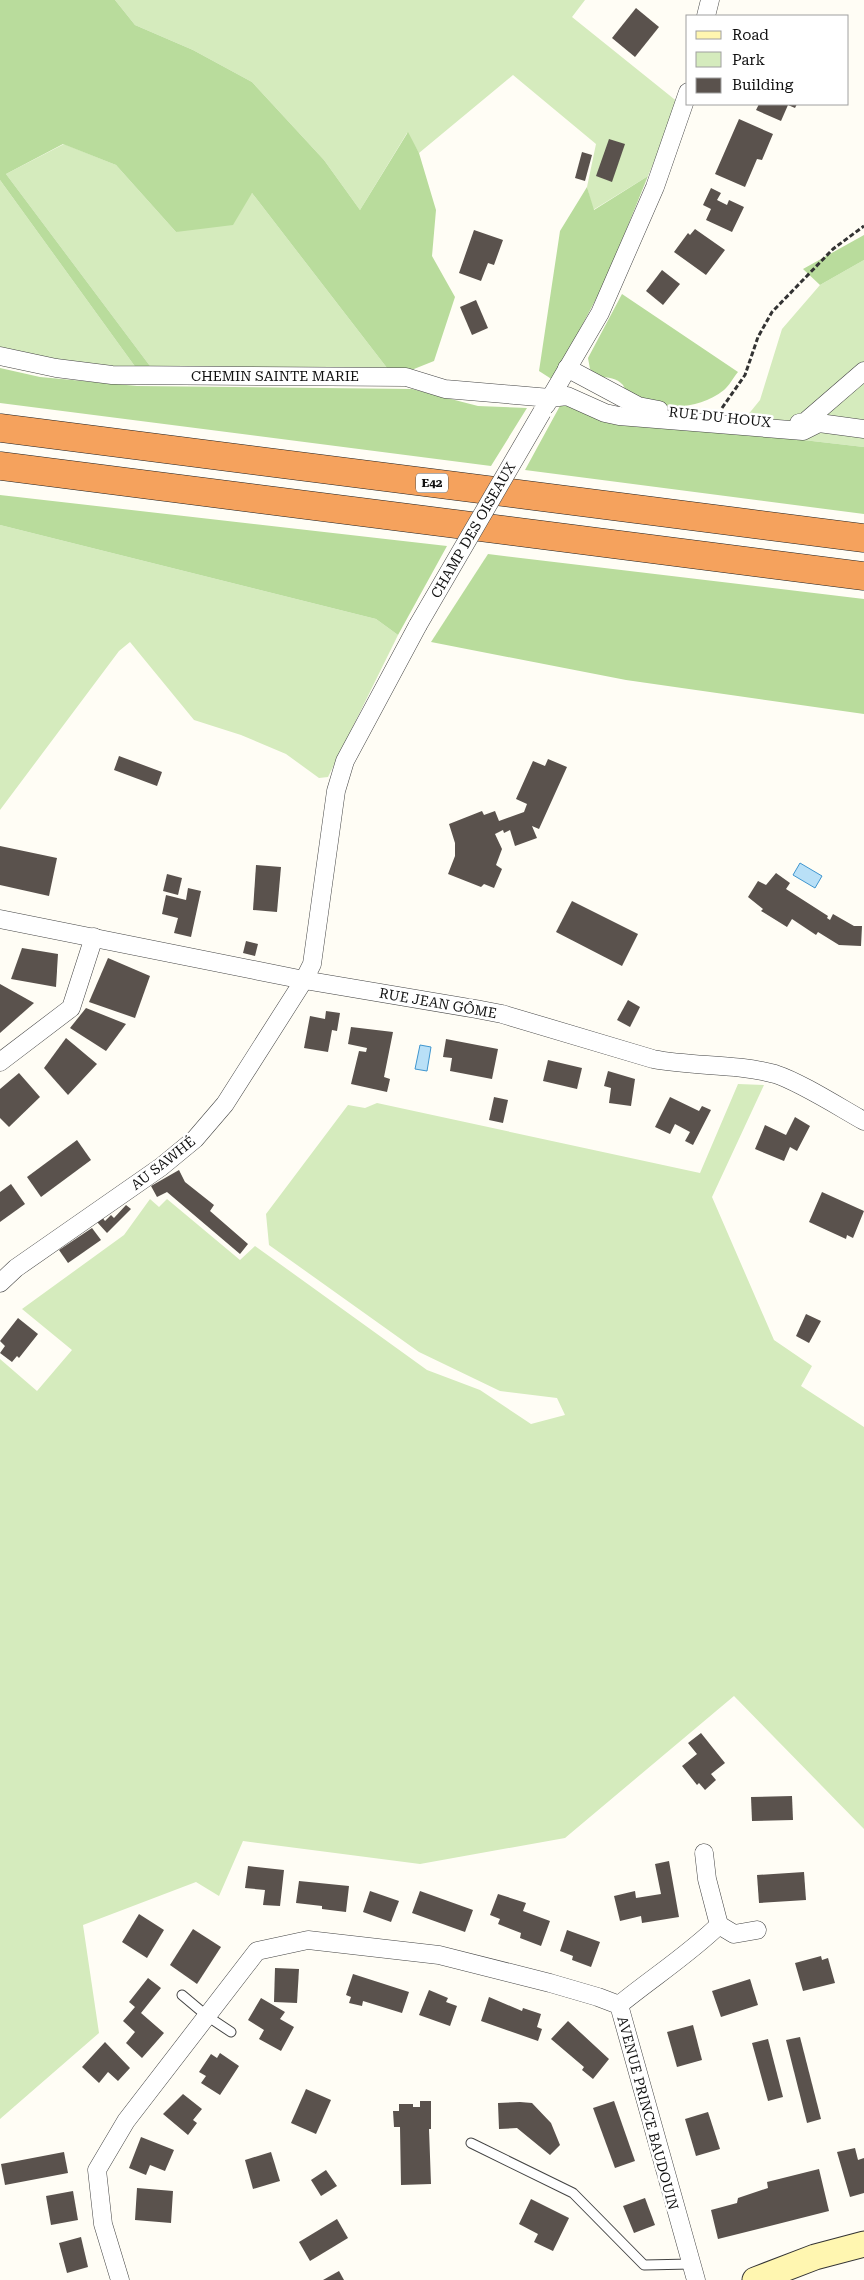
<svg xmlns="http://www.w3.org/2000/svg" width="864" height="2280" viewBox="0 0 864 2280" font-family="'Roboto Serif',serif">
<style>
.green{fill:#d5ebbd}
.forest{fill:#b9dc9c}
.water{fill:#b9e0f7;stroke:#3f96cf}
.building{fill:#5a524d}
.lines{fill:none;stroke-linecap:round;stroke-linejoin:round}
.lane-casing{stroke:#444;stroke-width:11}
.street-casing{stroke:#444;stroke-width:19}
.secondary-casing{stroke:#333;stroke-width:27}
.highway-casing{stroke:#222;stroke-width:29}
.path{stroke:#333;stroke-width:3;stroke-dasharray:5 2.5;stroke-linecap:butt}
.lane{stroke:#fff;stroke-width:9}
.street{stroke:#fff;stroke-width:18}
.secondary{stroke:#fff6b0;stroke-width:25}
.highway{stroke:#f5a25d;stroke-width:28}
.street-bridge-casing{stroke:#444;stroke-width:19;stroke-linecap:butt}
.street-bridge{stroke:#fff;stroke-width:18}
.labels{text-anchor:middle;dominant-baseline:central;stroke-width:5;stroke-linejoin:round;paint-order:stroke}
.shield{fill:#fff;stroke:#585858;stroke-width:1}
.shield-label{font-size:12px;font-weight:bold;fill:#111}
.street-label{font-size:14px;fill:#111;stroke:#fff}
</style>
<rect width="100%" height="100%" fill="#fffdf5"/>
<!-- green -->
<g class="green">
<path d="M115,0H585L572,17L679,103L648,176L593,210L587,187L596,144L513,75L419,153L407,133L360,210L324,160L252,82L193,50L135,25Z"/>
<path d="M64,144L116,165L176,232L252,193L394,377L153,370L6,174Z"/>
<path d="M0,180L139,372L0,350Z"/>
<path d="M864,260V447L734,432L760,400L782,329L820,285Z"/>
<path d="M0,525L376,619L398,635L328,777L319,778L286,754L241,735L194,720L130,642L119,651L0,810Z"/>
<path d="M738,1084L764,1085L712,1197L774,1340L812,1366L801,1386L864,1427V1829L734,1696L565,1838L420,1864L243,1841L219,1896L196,1882L83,1925L99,2033L0,2119V1359L37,1391L72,1350L22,1309L124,1235L150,1199L159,1207L167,1199L240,1260L255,1246L427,1370L480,1390L531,1424L565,1415L557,1398L500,1391L419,1352L269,1245L266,1214L348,1105L365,1108L377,1103L700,1173Z"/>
</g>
<!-- forest -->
<g class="forest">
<path d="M0,0H115L135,25L193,50L252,82L324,160L360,210L408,132L419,153L436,210L432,256L455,297L434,361L394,377L252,193L233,225L176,232L116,165L63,144L6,174L153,370L139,372L0,180Z"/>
<path d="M648,176L605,282L553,380L539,371L560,231L587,187L594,210Z"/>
<path d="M864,235V260L820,285L803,269Z"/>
<path d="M622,294L738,372C733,378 729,386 724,390C696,412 660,410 630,394C626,392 625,389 623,385C617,378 608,377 599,377L590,369L588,358Z"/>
<path d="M0,368L40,377L137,386L412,389L478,406L527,408L491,466L0,403Z"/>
<path d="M561,404L734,432L864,447V514L525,470Z"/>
<path d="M0,495L447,546L398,635L376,619L0,525Z"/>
<path d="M488,554L864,599V714L626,680L431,642Z"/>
</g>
<!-- water -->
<g class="water">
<path d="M800,863L822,876L815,888L793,875Z"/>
<path d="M420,1045L431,1047L427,1071L415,1069Z"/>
</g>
<!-- building -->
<g class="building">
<path d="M636,8L659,27L635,57L612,38Z"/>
<path d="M759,104H797L795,108L788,105L781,121L756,110Z"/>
<path d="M739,119L773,134L762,160L757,159L745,187L715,174Z"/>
<path d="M609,139L625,144L612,182L596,176Z"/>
<path d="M582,152L592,155L585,181L575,178Z"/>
<path d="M711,188L721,193L717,200L727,205L729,200L744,207L732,232L706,220L711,209L703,205Z"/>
<path d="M695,229L725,250L706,275L674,252L688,233L690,235Z"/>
<path d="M474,230L503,240L494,265L488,263L481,281L459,273Z"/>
<path d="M662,270L680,284L663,305L646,291Z"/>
<path d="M476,300L488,328L472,335L460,307Z"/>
<path d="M119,756L162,772L157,786L114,770Z"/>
<path d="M548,759L567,767L539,829L532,826L537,838L515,846L510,830L504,833L503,830L495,834L502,849L496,865L502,869L494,888L484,884L481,887L448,874L455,856V843L449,824L482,811L484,815L495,811L499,821L524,812L527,804L516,799L533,761L545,766Z"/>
<path d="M0,846L57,858L49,896L0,885Z"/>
<path d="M256,865L281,867L277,912L253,910Z"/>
<path d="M776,873L790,883L786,889L828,916L827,918L830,920L833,914L854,926H862L861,946L839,945L818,932L816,935L792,919L787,927L761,911L763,909L748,897L758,881L766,885Z"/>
<path d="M167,874L182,878L178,895L163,891Z"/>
<path d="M188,888L201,891L191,937L174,933L178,918L162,914L166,895L186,900Z"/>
<path d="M572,901L638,934L622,966L556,932Z"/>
<path d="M246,941L258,944L255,956L243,953Z"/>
<path d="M22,948L58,954L56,987L11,979Z"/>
<path d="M108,958L150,976L135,1018L89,1002Z"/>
<path d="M0,984L34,1003L0,1033Z"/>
<path d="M628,1000L640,1007L630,1027L617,1020Z"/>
<path d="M86,1008L126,1024L106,1051L70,1028Z"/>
<path d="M326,1011L340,1013L337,1031L332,1030L328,1052L304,1048L310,1016L325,1019Z"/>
<path d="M351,1027L393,1032L384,1077L390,1079L387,1092L351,1084L359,1051L366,1052L367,1048L348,1044Z"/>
<path d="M66,1038L97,1064L68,1095L44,1068Z"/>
<path d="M446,1039L498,1049L492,1079L450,1071L452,1058L443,1057Z"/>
<path d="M548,1060L582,1068L577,1089L543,1081Z"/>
<path d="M608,1071L635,1079L631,1106L609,1103L611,1088L604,1086Z"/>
<path d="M19,1073L40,1097L9,1127L0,1118V1089Z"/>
<path d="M494,1097L508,1100L503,1123L489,1120Z"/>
<path d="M670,1097L699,1111L702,1106L711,1110L693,1145L685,1141L690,1132L675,1124L670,1134L655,1127Z"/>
<path d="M795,1117L810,1126L797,1151L790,1147L784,1161L755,1149L765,1125L786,1135Z"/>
<path d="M77,1140L91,1160L41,1197L27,1177Z"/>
<path d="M179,1170L185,1182L214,1205L210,1211L248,1244L240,1254L167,1192L157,1197L151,1186Z"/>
<path d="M11,1184L25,1204L0,1222V1192Z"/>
<path d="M822,1192L864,1211L853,1238L847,1235L846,1239L809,1222Z"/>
<path d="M126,1205L131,1209L107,1233L97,1222L102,1217L105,1221L111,1215L114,1218Z"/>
<path d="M92,1228L101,1240L68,1263L59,1250Z"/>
<path d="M806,1314L821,1321L809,1343L796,1336Z"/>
<path d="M18,1318L38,1334L19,1358L17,1356L12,1362L0,1353L5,1346L0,1341Z"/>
<path d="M701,1733L725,1763L711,1774L716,1780L705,1790L699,1783L697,1785L682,1766L697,1754L688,1743Z"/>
<path d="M792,1796L793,1820L752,1821L751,1797Z"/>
<path d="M669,1861L679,1917L642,1923L641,1916L620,1921L614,1896L635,1891L636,1898L661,1894L655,1864Z"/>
<path d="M248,1866L284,1870L280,1906L263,1905L265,1890L245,1888Z"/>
<path d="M804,1872L806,1900L759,1903L757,1875Z"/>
<path d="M299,1881L349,1886L346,1912L322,1909V1906L296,1903Z"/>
<path d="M370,1891L399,1901L391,1922L363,1912Z"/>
<path d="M420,1891L473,1910L465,1932L412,1913Z"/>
<path d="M498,1894L526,1903L523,1911L550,1921L541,1946L520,1938L521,1933L498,1924L500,1919L490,1915Z"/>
<path d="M139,1914L164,1930L147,1958L122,1942Z"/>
<path d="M193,1929L221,1947L197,1984L170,1965Z"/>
<path d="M567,1930L600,1942L591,1967L572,1960L573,1956L560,1951Z"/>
<path d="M821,1956L822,1960L828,1958L835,1983L803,1991L795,1963Z"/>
<path d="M275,1968L299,1969L297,2003L274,2002Z"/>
<path d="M353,1974L409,1992L402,2013L363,2001L362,2006L349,2003L351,1997L346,1995Z"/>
<path d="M148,1978L161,1988L141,2013L164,2033L142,2058L126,2043L135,2032L123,2021L135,2007L129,2002Z"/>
<path d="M750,1979L758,2005L721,2017L712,1991Z"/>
<path d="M429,1990L448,1998L446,2002L457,2006L450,2026L419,2015Z"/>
<path d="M489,1997L522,2011L523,2008L541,2014L537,2027L542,2029L538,2041L481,2021Z"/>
<path d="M261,1998L285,2012L280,2019L294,2027L281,2051L259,2039L264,2030L248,2020Z"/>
<path d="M568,2021L609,2059L593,2079L582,2070L584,2067L551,2039Z"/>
<path d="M693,2025L702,2060L677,2067L667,2032Z"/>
<path d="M800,2037L821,2119L807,2123L786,2040Z"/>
<path d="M768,2039L783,2097L768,2101L752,2043Z"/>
<path d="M105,2042L130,2068L118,2081L108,2072L99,2083L82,2067Z"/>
<path d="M220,2053L239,2066L220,2095L201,2083L206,2076L199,2072L211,2054L217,2058Z"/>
<path d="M306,2089L331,2100L316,2134L291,2123Z"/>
<path d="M183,2094L202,2109L193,2120L197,2123L188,2135L163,2114Z"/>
<path d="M420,2101H431V2129H429L431,2184L401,2185L400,2127H394L393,2111H399V2104H413V2107H420Z"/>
<path d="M614,2101L635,2161L615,2168L593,2108Z"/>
<path d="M520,2102L532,2103L551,2123L560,2145L550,2155L517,2128L499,2129L498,2103Z"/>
<path d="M708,2112L720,2149L696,2156L685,2119Z"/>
<path d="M141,2137L174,2150L165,2171L150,2165L146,2175L129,2168Z"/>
<path d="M855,2148L858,2160L864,2158V2193L850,2197L837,2152Z"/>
<path d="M64,2152L68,2173L5,2185L1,2164Z"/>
<path d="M271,2152L280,2181L253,2189L245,2160Z"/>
<path d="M819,2169L829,2211L718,2239L711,2210L737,2203L738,2198L768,2188L767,2182Z"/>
<path d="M326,2170L337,2186L321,2196L311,2180Z"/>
<path d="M137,2188L173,2191L171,2223L135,2220Z"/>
<path d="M73,2191L78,2220L51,2225L46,2196Z"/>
<path d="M645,2198L655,2225L634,2233L623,2206Z"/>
<path d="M531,2199L569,2218L553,2251L534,2242L538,2234L519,2224Z"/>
<path d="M337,2219L348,2238L310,2261L299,2242Z"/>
<path d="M81,2237L88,2267L67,2273L59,2243Z"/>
<path d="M339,2271L344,2280H323Z"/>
</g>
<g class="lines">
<defs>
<g id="lane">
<path d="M182,1995L207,2016L231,2032"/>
<path d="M471,2143L573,2193L644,2265L691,2264"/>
</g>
<g id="street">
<path d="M706,16L710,0"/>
<path d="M0,356L56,368L112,375L406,377L445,389L550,398L567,396L605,413L619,416L803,431L819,423L864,429"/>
<path d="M567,368L638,406L659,410"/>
<path d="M546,405L600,313L655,187L688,92"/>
<path d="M799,423L805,422L864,371"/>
<path d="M0,919L304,980L476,1009L502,1014L653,1059C693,1067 735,1063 775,1074C800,1082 839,1107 864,1121"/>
<path d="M0,1062L71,1008L94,937"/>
<path d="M0,1283L16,1268L161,1167L195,1139L225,1104L304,980L312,964L336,791L345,761L418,625"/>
<path d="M719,1925L734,1934L757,1930"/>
<path d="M619,2005C652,1978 688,1955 719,1925L707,1879L704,1853"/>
<path d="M120,2280L103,2224L97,2170L126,2121L257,1951L308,1940L439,1955L550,1983L598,1997L619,2005L696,2280"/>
</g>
<path id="secondary" d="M755,2280L815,2257L864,2244"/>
<g id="highway">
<path d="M0,428L864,538"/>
<path d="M0,466L864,576"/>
</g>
</defs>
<!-- lane casing -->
<use href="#lane" class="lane-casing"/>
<!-- street casing -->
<use href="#street" class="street-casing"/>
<!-- secondary casing -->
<use href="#secondary" class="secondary-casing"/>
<!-- highway casing -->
<use href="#highway" class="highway-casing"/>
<!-- path -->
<path class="path" d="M722,408L745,375L758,337L772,312L833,249L864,226"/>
<!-- lane -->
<use href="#lane" class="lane"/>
<!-- street -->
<use href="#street" class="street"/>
<!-- secondary -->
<use href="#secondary" class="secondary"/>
<!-- highway -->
<use href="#highway" class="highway"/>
<defs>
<path id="street-bridge" d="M418,625L542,412"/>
</defs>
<!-- street-bridge casing -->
<use href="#street-bridge" class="street-bridge-casing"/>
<!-- street-bridge -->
<use href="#street-bridge" class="street-bridge"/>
</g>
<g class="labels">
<!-- shield labels -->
<rect class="shield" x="416" y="473.5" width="32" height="19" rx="4"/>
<g class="shield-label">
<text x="432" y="483">E42</text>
</g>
<!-- street labels -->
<g class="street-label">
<text x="275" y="376">CHEMIN SAINTE MARIE</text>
<text transform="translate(720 417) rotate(6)">RUE DU HOUX</text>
<text transform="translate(473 530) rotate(-60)">CHAMP DES OISEAUX</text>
<text transform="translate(438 1003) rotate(10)">RUE JEAN GÔME</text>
<text transform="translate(163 1163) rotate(-38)">AU SAWHÉ</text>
<text transform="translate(648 2113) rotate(75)">AVENUE PRINCE BAUDOUIN</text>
</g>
</g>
<!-- legend -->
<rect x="686" y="15" width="162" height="90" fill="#ffffff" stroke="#a0a0a0"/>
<rect x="696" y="31" width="25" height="8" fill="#fff6b0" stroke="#a0a0a0"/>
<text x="732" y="40" font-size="15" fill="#111111">Road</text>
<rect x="696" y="52" width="25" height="15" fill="#d5ebbd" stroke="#a0a0a0"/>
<text x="732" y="65" font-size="15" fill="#111111">Park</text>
<rect x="696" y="78" width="25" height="15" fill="#5a524d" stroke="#a0a0a0"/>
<text x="732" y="90" font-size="15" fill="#111111">Building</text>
</svg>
